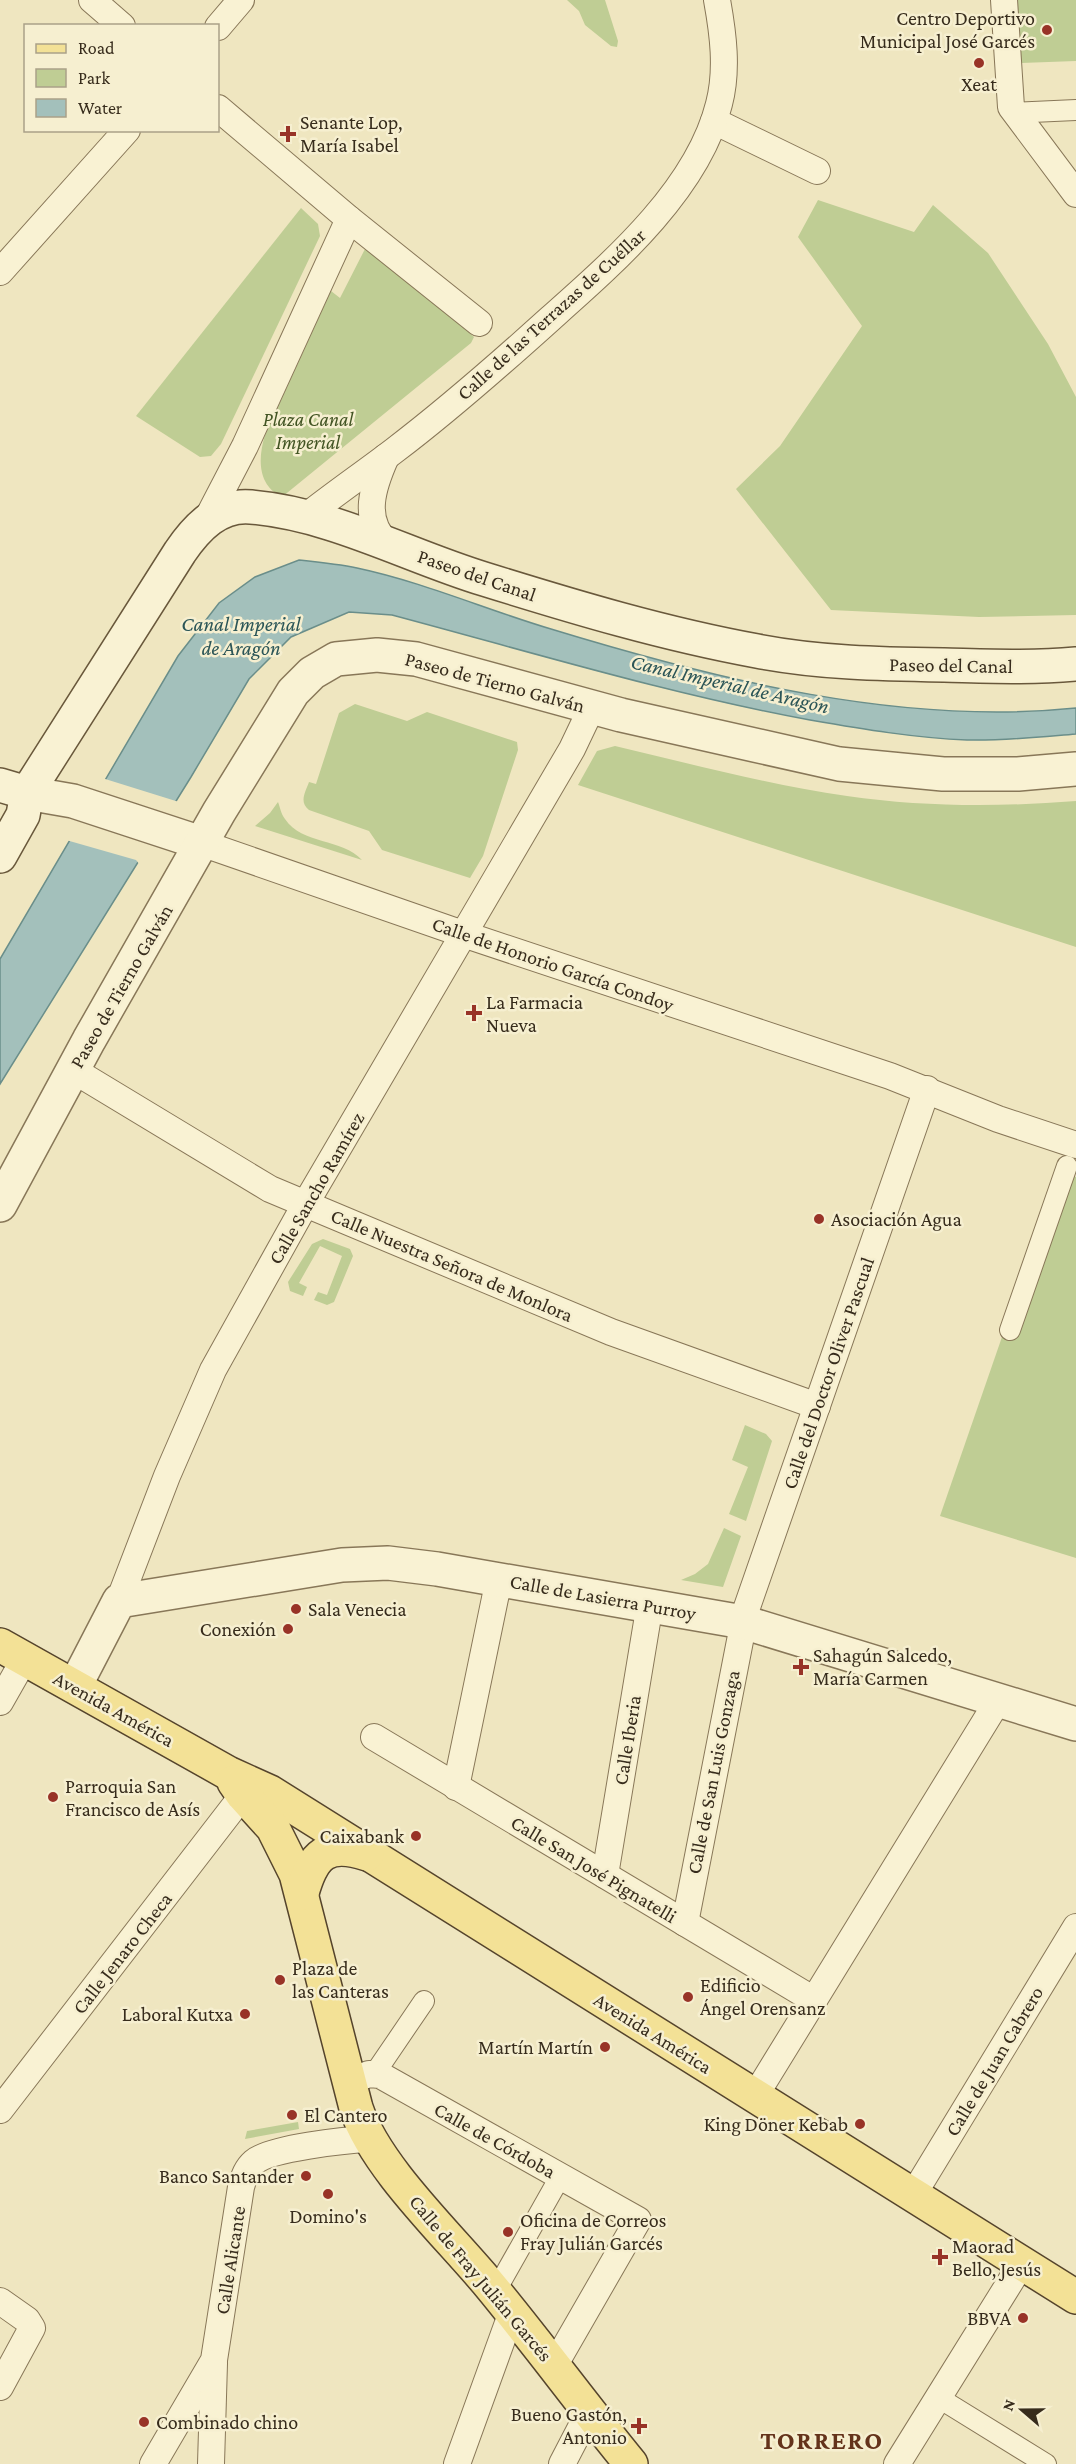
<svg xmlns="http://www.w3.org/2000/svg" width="1076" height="2464" viewBox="0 0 1076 2464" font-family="'Crimson Pro',serif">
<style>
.green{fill:#bfcd94}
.water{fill:#a3c0bb;stroke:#6a8e8a;stroke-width:1.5}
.pier{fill:#efe6c0}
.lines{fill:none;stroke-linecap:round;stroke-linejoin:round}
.pedestrian-casing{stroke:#887758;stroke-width:22}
.minor-casing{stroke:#887758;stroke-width:28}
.tertiary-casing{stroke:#887758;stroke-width:36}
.secondary-casing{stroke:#69583b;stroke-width:36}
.primary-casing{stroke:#55442c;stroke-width:36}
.pedestrian{stroke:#f9f2d3;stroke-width:20}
.minor{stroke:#f9f2d3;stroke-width:26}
.tertiary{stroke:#f9f2d3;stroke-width:33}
.secondary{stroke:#f9f2d3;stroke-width:33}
.primary{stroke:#f3e196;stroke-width:33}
.poi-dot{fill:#983327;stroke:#f6efd0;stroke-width:2}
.labels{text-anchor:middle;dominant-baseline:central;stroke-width:5;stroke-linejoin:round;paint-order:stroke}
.poi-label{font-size:20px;fill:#372c1c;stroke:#f6efd0;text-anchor:start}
.street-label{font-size:20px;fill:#372c1c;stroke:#f6efd0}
.park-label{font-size:20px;font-style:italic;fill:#425423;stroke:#f6efd0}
.water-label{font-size:21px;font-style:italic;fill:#2b5557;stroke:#f6efd0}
.district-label{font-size:26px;font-weight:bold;letter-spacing:1.5px;fill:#64331b;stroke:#f6efd0}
</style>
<rect width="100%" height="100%" fill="#efe6c0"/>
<!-- green -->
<g class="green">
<path d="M567,0H605L618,41L617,47L611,46L585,25L579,11Z"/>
<path d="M1017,0H1076V61L1021,63Z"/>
<path d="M818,200L914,232L933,205L988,253L1048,344L1076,397V615L979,617L831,610L736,489L780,446L862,326L798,237Z"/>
<path d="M301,208L318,224L320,236L221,444L211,456L200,457L136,416Z"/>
<path d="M366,247L432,299L474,337L471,343L282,497C257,485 258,458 265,435L331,291L340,298Z"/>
<path d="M355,704L407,721L427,712L517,742L518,750L483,856L470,878L382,850L369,831L309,810C299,802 305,793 309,782L316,784L339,713Z"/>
<path d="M615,746C692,764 769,785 847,796C923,807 1000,807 1076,801V947L578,785L597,751Z"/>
<path d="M278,802C280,807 281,814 285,819C302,845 342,838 362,860L255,826L270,813Z"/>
<path d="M1071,1175L1076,1177V1558L940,1516L1003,1334Z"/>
<path d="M323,1239L350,1249L353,1256L334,1302L327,1305L314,1300L318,1292L327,1295L342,1256L320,1246L299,1283L307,1287L303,1296L290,1291L288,1282L312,1244Z"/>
<path d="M745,1425L766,1434L772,1441L746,1521L729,1514L748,1467L732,1460Z"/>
<path d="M724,1528L741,1536L723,1587L681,1580L695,1574L708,1564Z"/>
<path d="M298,2122L299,2129L245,2139L247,2131Z"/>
</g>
<!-- water -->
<path class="water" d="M299,560C318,562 338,564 357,568C423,582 487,610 551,629C718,680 901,726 1076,708V734C1040,737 1004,741 967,740C915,738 862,729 810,720C669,694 531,652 392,615L349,612L291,637L249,679L191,777L0,1084V959L178,656L219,603L255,577Z"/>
<!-- pier -->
<path class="pier" d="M102,778L179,802L140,865L136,860L66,840Z"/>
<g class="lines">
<defs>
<g id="pedestrian">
<path d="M1013,113L1076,110"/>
<path d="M1010,1330L1067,1166"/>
<path d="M375,2073L424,2001"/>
<path d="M495,2292L560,2177"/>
<path d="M939,2398L1046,2464"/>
</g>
<g id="minor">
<path d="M92,0L122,26"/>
<path d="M1004,0L1011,107L1076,194"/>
<path d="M218,27L241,0"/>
<path d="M218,108L349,219L479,323"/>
<path d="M714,121L817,171"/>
<path d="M0,272L127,130"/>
<path d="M386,457C373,486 361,520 388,544"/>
<path d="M304,518C334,494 365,473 395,450C449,409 500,364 551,318C614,262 698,189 719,104C728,70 723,33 717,0"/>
<path d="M206,521L245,446L349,219"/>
<path d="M201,843L463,934L890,1076L998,1119L1076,1145"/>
<path d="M73,1070L270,1189L611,1332L817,1406"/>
<path d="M119,1601L167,1476L213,1370L306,1203L572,749L592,707"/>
<path d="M0,1702L25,1658"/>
<path d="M374,1737L814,2000"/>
<path d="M456,1787L499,1579"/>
<path d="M605,1875L650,1604"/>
<path d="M685,1923L746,1610L927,1089"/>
<path d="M350,2081L369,2074L380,2075L638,2220L554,2366"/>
<path d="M755,2096L999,1699"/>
<path d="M0,2110L243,1795"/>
<path d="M913,2195L1076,1927"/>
<path d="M0,2301L27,2320L32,2328L0,2387"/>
<path d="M153,2464L214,2360L241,2187C244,2177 246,2169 254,2162C270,2148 346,2140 369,2139"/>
<path d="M211,2464L214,2363"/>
<path d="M457,2464L512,2312"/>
<path d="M562,2464L589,2412"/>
<path d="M897,2464L1022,2263"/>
</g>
<g id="tertiary">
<path d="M27,793L73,801L201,843"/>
<path d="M0,1205L89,1040L219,812L293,692L312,673L336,659L377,655L416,659L621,715L839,764L943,774H1018L1076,769"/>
<path d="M75,1686L119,1601L342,1565L388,1563L437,1569L743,1622L1076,1724"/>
</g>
<g id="secondary">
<path d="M0,785L27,793"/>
<path d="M0,856L23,815L27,793L180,552C197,527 219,504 251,507C333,514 408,556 484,579C574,607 664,634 757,651C819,663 882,664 944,665C988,666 1032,668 1076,664"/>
</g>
<g id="primary">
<path d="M0,1645L228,1773L270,1792L1076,2297"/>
<path d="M234,1782L243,1795L273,1828L296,1874L356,2108C375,2166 446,2233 487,2282C536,2341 582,2404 631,2464"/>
<path d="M302,1893C313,1854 327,1841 367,1854"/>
</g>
</defs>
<!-- pedestrian casing -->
<use href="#pedestrian" class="pedestrian-casing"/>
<!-- minor casing -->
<use href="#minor" class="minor-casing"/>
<!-- tertiary casing -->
<use href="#tertiary" class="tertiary-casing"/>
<!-- secondary casing -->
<use href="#secondary" class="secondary-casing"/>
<!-- primary casing -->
<use href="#primary" class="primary-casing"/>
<!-- pedestrian -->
<use href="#pedestrian" class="pedestrian"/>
<!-- minor -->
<use href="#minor" class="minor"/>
<!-- tertiary -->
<use href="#tertiary" class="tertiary"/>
<!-- secondary -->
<use href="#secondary" class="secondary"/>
<!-- primary -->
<use href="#primary" class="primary"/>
</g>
<!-- markers -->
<g class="poi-dot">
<circle cx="1047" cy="30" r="6"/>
<circle cx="979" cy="63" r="6"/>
<path d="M285 125h6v6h6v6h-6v6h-6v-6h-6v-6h6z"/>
<path d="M471 1004h6v6h6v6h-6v6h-6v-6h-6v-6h6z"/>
<circle cx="819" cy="1219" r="6"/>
<circle cx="296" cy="1609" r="6"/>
<circle cx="288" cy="1629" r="6"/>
<path d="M798 1658h6v6h6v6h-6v6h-6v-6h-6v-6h6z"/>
<circle cx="53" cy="1797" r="6"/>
<circle cx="416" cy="1836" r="6"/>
<circle cx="280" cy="1980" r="6"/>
<circle cx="688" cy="1997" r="6"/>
<circle cx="245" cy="2014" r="6"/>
<circle cx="605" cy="2047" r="6"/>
<circle cx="292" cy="2115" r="6"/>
<circle cx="860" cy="2124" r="6"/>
<circle cx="306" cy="2176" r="6"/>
<circle cx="328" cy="2194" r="6"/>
<circle cx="508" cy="2232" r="6"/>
<path d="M937 2248h6v6h6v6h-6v6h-6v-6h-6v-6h6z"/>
<circle cx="1023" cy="2318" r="6"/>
<circle cx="144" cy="2422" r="6"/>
<path d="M636 2417h6v6h6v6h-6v6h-6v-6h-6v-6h6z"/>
</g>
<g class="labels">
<!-- poi labels -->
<g class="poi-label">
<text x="1035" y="18" text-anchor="end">Centro Deportivo<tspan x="1035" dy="23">Municipal José Garcés</tspan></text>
<text x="979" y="84" text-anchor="middle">Xeat</text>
<text x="300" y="122">Senante Lop,<tspan x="300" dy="23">María Isabel</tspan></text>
<text x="486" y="1002">La Farmacia<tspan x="486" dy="23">Nueva</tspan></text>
<text x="831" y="1219">Asociación Agua</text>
<text x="308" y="1609">Sala Venecia</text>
<text x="276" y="1629" text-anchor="end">Conexión</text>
<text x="813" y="1655">Sahagún Salcedo,<tspan x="813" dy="23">María Carmen</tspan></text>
<text x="65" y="1786">Parroquia San<tspan x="65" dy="23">Francisco de Asís</tspan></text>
<text x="404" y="1836" text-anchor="end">Caixabank</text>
<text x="292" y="1968">Plaza de<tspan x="292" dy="23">las Canteras</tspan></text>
<text x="700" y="1985">Edificio<tspan x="700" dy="23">Ángel Orensanz</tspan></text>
<text x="233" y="2014" text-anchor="end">Laboral Kutxa</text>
<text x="593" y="2047" text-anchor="end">Martín Martín</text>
<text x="304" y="2115">El Cantero</text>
<text x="848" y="2124" text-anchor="end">King Döner Kebab</text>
<text x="294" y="2176" text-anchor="end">Banco Santander</text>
<text x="328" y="2216" text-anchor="middle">Domino's</text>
<text x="520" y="2220">Oficina de Correos<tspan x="520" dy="23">Fray Julián Garcés</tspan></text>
<text x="952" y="2246">Maorad<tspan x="952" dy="23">Bello, Jesús</tspan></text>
<text x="1011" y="2318" text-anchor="end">BBVA</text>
<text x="627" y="2414" text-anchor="end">Bueno Gastón,<tspan x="627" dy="23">Antonio</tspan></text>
<text x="156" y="2422">Combinado chino</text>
</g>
<!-- street labels -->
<g class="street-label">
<text transform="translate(551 314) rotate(-42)">Calle de las Terrazas de Cuéllar</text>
<text transform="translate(477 575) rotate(19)">Paseo del Canal</text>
<text transform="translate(951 665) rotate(1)">Paseo del Canal</text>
<text transform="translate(495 682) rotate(15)">Paseo de Tierno Galván</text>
<text transform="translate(553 964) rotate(19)">Calle de Honorio García Condoy</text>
<text transform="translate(121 986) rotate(-60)">Paseo de Tierno Galván</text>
<text transform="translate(316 1188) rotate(-60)">Calle Sancho Ramírez</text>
<text transform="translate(452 1265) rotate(23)">Calle Nuestra Señora de Monlora</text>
<text transform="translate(828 1373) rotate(-71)">Calle del Doctor Oliver Pascual</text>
<text transform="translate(603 1597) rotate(10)">Calle de Lasierra Purroy</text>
<text transform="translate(114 1709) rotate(29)">Avenida América</text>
<text transform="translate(627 1740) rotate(-81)">Calle Iberia</text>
<text transform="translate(713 1772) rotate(-79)">Calle de San Luis Gonzaga</text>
<text transform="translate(594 1869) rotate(31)">Calle San José Pignatelli</text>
<text transform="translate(122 1953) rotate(-52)">Calle Jenaro Checa</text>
<text transform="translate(653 2033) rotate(32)">Avenida América</text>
<text transform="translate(994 2061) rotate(-59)">Calle de Juan Cabrero</text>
<text transform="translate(495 2140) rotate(29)">Calle de Córdoba</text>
<text transform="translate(230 2260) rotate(-81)">Calle Alicante</text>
<text transform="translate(481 2278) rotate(50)">Calle de Fray Julián Garcés</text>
</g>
<!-- park labels -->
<g class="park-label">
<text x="308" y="419">Plaza Canal<tspan x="308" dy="23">Imperial</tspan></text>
</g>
<!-- water labels -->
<g class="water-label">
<text x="241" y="624">Canal Imperial<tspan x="241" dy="24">de Aragón</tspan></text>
<text transform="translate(730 684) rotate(13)">Canal Imperial de Aragón</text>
</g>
<!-- district labels -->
<g class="district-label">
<text x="822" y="2440">TORRERO</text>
</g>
</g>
<!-- legend -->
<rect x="24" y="24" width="195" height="108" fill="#f6efd0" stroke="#aaa188" stroke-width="1.5"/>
<rect x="36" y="44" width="30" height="9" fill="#f3e196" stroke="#aaa188" stroke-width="1.5"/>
<text x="78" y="54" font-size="18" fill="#372c1c">Road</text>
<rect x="36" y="69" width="30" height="18" fill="#bfcd94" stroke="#aaa188" stroke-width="1.5"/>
<text x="78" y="84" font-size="18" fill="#372c1c">Park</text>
<rect x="36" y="99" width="30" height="18" fill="#a3c0bb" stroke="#aaa188" stroke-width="1.5"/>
<text x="78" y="114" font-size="18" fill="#372c1c">Water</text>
<!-- north arrow -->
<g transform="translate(1022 2410) rotate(290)" stroke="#f6efd0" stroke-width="4.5" paint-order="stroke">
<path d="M0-4.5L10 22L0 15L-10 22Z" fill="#372c1c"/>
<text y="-9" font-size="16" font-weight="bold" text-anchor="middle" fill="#372c1c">N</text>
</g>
</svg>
